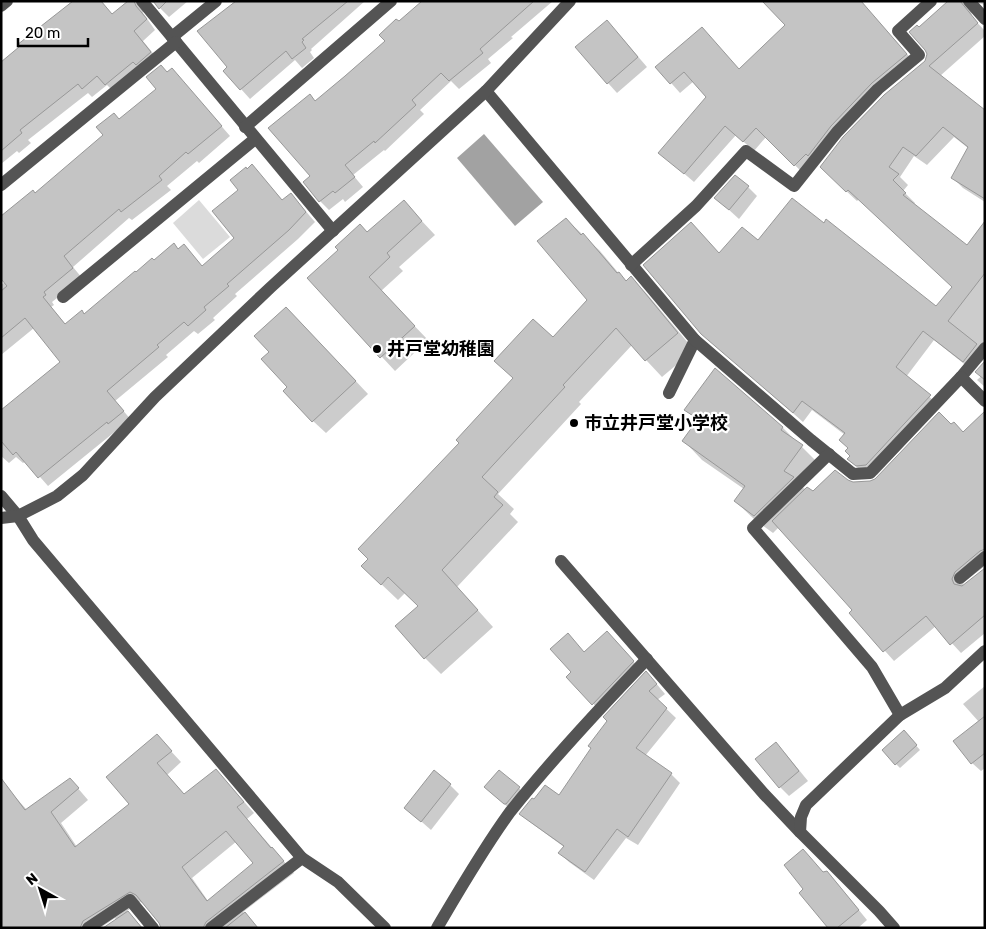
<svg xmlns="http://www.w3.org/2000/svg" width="986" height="929" viewBox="0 0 986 929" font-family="Rubik,'Noto Sans JP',sans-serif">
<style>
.green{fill:#dbdbdb}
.water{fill:#a2a2a2}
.shadow{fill:#0003;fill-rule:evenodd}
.building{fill:#c4c4c4;stroke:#989898;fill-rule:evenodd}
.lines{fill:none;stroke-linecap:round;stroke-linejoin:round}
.minor{stroke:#545454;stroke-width:12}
.poi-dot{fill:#000;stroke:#fff;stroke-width:2}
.labels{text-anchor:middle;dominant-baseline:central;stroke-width:4.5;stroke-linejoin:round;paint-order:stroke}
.poi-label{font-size:18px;font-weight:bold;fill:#000;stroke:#fff;text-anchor:start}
</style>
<rect width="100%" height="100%" fill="#fff"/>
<!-- green -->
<path class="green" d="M199,200L230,237L203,259L173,223Z"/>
<!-- water -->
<path class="water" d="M484,134L543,202L515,226L457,158Z"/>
<!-- shadow -->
<g class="shadow">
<path d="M130,1H188L169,17L155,3L150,2L146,5L143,13L155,30L143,41L160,62L115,93L107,85L92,97L88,93L28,140L31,143L19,153L17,151L1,164V63L113,15Z"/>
<path d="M238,1H365L311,49L312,50L310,52L314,58L302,68L295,60L250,99L241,89L229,68Z"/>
<path d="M424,1H553L511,37L513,38L488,59L491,63L459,89L451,81L420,110L424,114L385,151L384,150L353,175L363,187L345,202L343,199L329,210L320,201L312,176L315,102L386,41L399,23Z"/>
<path d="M860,1L916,64L882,93L805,175L766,137L754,151L736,135L694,182L660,153L708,97L694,81L680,93L657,67L739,70Z"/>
<path d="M950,1H985V5L978,3L971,10L972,17L985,31V36L940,76L985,112V202L963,188L952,177L968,148L954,137L927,165L914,156L900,177L908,185L903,191L915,203L914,205L967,246L985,242V358L973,371L934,340L906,377L940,406L877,475L859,469L849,459L852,456L845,435L812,410L803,422L702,333L720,255L759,242L936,307L953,287L859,199L857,201L831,177L928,59L927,50L919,28Z"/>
<path d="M616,31L647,67L617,93L608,83Z"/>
<path d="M172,69L230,136L199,163L197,161L167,186L171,190L132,220L129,218L73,267L82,278L52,302L54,305L51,307L66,325L85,315L136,273L184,245L203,267L236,238L240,190L247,170L252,166L283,201L291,194L315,222L298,239L235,294L237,296L213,318L215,320L198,334L194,331L166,355L168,357L115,401L132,421L117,430L48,486L26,461L23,463L16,457L9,463L1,456V409L3,411L62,363L34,328L1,355V285L5,282L35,194L158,89L168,73Z"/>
<path d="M748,187L757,196L739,219L716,198Z"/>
<path d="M404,202L435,235L399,267L403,271L381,291L428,340L395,371L309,278L368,233Z"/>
<path d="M566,219L600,251L626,282L631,278L647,294L694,350L662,377L632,345L579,402L581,404L498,494L514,509L510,514L518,522L457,587L493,627L441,674L425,658L420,606L405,593L398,600L379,582L460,443L514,379L496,361L553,339L589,300Z"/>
<path d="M299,321L368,394L326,433L313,421L289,387Z"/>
<path d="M985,373V387L977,380Z"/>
<path d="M686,410L782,427L820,465L803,488L813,492L853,483L871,482L952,426L963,433L985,413V566L964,582L962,587L985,569V633L961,653L936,626L894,661L851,613L854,610L779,527L773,533L754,519L735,501L744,489L702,460L684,441L698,422Z"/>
<path d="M615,641L641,670L601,712L568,677L573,672L585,653Z"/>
<path d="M655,682L665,694L657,700L676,718L645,756L671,774L680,783L638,845L626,838L594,880L569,862L560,853L564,847L530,822L521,813L560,797Z"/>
<path d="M985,686V768L981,771L972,763L979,722L963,704Z"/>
<path d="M157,736L181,762L167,775L185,795L216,770L254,813L247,819L294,873L243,912L258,928H162V926L145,904L140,902L127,911L143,928H106L116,920L115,918L100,928H1L7,788L27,810L70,779L88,800L61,823L77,847L131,804ZM237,841L254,863L208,901L192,878Z"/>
<path d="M908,736L920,750L900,768L896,764Z"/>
<path d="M785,753L808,781L789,796L780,787Z"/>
<path d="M450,785L459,794L431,830L406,808Z"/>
<path d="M519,788L523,793L509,808L490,792Z"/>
<path d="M803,850L824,874L827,872L836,882L867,920L858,928H829Z"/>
</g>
<!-- building -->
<g class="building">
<path d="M73,1H101L112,14L128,1H134L136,6L147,19L134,31L151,52L136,65L133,62L105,85L97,76L82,89L78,84L20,130L22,133L1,151V62L19,47L17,45Z"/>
<path d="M153,1H167L159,9Z"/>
<path d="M236,1H348L302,39L304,40L302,42L306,48L292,59L286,51L240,90L223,71L227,67L197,31Z"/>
<path d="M422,1H534L480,49L483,53L449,81L441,73L412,100L416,105L375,143L374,141L345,165L355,177L335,193L333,191L319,202L303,182L310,176L268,128L310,94L315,101L345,76L385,41L379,35L396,19L399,21Z"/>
<path d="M762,1H861L907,54L872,83L831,126L808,156L806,154L794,166L756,128L743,142L725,126L684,174L658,153L706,97L684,72L670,84L655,67L702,27L739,69L785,25Z"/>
<path d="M948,1H960L978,23L929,66L985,110V199L951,178L968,147L943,127L916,156L903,147L889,167L899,174L893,180L906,193L903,195L967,245L985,221V273L948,321L977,344L963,362L923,331L896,367L931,395L866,465L856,466L847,459L850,456L845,451L848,448L839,440L845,433L802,401L793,413L701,334L643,265L691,222L719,253L742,227L758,240L792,198L824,223L826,219L936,306L952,287L848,190L846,192L820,167L843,137L884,95L925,61L927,54L925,50L909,32L917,25L919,27Z"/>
<path d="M607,20L638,57L607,84L575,47Z"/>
<path d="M161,65L167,72L172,68L222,126L188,154L186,152L159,176L162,180L121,212L119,209L64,256L73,268L44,292L46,295L43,297L65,324L82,310L84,314L135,271L136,272L152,258L154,260L174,243L178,249L184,244L202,266L234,238L212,211L238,190L230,180L246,167L247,169L252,164L282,200L291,193L306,212L289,230L227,284L229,286L204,307L206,310L188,326L184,322L157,345L159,347L107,391L124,411L108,424L107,422L38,478L16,452L13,455L1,441V410L60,362L25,318L1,338V291L7,286L1,279V216L33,190L35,193L103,135L96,127L114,113L119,119L156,89L146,77Z"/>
<path d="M735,175L749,186L729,210L714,198Z"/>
<path d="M404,200L422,221L387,253L390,257L369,277L415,326L380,358L307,278L338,250L335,247L360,224L367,232Z"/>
<path d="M566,218L581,235L583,233L617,273L619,272L626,281L631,276L678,333L645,361L616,328L563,385L565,387L482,477L498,492L494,497L503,505L442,570L478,610L424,659L395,626L418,606L388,577L381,585L361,566L368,559L358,549L459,443L456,440L513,378L494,361L533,319L553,337L587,300L537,241Z"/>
<path d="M286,307L356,381L312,422L283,391L287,387L261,359L269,352L254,336Z"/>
<path d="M985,361V380L975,372Z"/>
<path d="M715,368L783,427L781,430L803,445L784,471L794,477L754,516L734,501L745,486L682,441L698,419L684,410Z"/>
<path d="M985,411V549L980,551L955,572L952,579L954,584L962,586L985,568V615L950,645L926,616L883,652L849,613L852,610L772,521L807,487L813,491L835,470L848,480L853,482L870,481L875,479L939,412L951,424L954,422L963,432Z"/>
<path d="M607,631L634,661L592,705L566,677L571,672L550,649L568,633L584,652Z"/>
<path d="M646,671L657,684L649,691L667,708L636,748L672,773L628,837L617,829L585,872L558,853L564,846L519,814L532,798L534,799L545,785L559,795L591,748L588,746L607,721L603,717Z"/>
<path d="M985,716V753L971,764L953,741Z"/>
<path d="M904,730L917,745L895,765L882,750Z"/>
<path d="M157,734L172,751L157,763L184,794L216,769L244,802L237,807L271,848L272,847L284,861L206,922L203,928H161L159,923L136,895L130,892L83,921L80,928H1V778L25,810L70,778L79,788L51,812L75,847L129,804L106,777ZM226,831L253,863L207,901L182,867Z"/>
<path d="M776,742L799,771L779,788L755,759Z"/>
<path d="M434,770L451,784L421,822L404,808Z"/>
<path d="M499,770L520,787L506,804H504L484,787Z"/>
<path d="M803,849L823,872L827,871L859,910L837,928H828L799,893L803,889L784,865Z"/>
<path d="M128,911L142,928H103Z"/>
<path d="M245,912L258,928H225Z"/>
</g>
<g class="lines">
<!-- minor -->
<g class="minor">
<path d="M142,1L333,231"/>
<path d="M969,1L985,19"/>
<path d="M1,6L7,1"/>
<path d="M172,37L216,1"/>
<path d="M486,91L695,340L669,393"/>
<path d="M245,127L391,1"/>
<path d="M1,185L176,42"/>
<path d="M631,265L696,206L746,151L794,186L837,132L878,89L919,55L898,31L931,1"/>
<path d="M63,297L255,139"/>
<path d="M695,340L811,440L853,474L870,473L961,377L985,348"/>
<path d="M961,377L985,401"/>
<path d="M829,454L753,528L872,667L900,715"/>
<path d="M1,496L18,516L33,540L302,858"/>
<path d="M1,518L18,516L57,496L83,475L155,397L271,287L486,91L570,1"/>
<path d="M561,561L764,794L800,832"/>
<path d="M960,578L985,557"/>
<path d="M88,928L130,900L153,928"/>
<path d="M211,928L302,858L338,882L385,928"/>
<path d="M437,928C460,889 483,849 510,812C553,758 599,709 647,659"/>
<path d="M894,928L879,911L800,832L801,817L806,805L900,715L945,688L985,651"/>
</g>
</g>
<!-- markers -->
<g class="poi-dot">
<circle cx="377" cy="349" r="5"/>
<circle cx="574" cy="423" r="5"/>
</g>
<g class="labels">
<!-- poi labels -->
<g class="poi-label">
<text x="387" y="349">井戸堂幼稚園</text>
<text x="584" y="423">市立井戸堂小学校</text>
</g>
</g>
<!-- border -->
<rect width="986" height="929" fill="none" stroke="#000000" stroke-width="5"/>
<!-- north arrow -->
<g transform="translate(40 889) rotate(321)" stroke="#ffffff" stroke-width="4" paint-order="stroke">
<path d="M0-4L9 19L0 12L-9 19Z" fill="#000000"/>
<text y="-8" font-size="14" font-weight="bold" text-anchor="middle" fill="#000000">N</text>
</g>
<!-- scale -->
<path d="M18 38v8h70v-8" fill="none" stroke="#000000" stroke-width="2.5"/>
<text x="25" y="38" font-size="15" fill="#000000" stroke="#ffffff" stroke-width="4" paint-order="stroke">20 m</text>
</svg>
